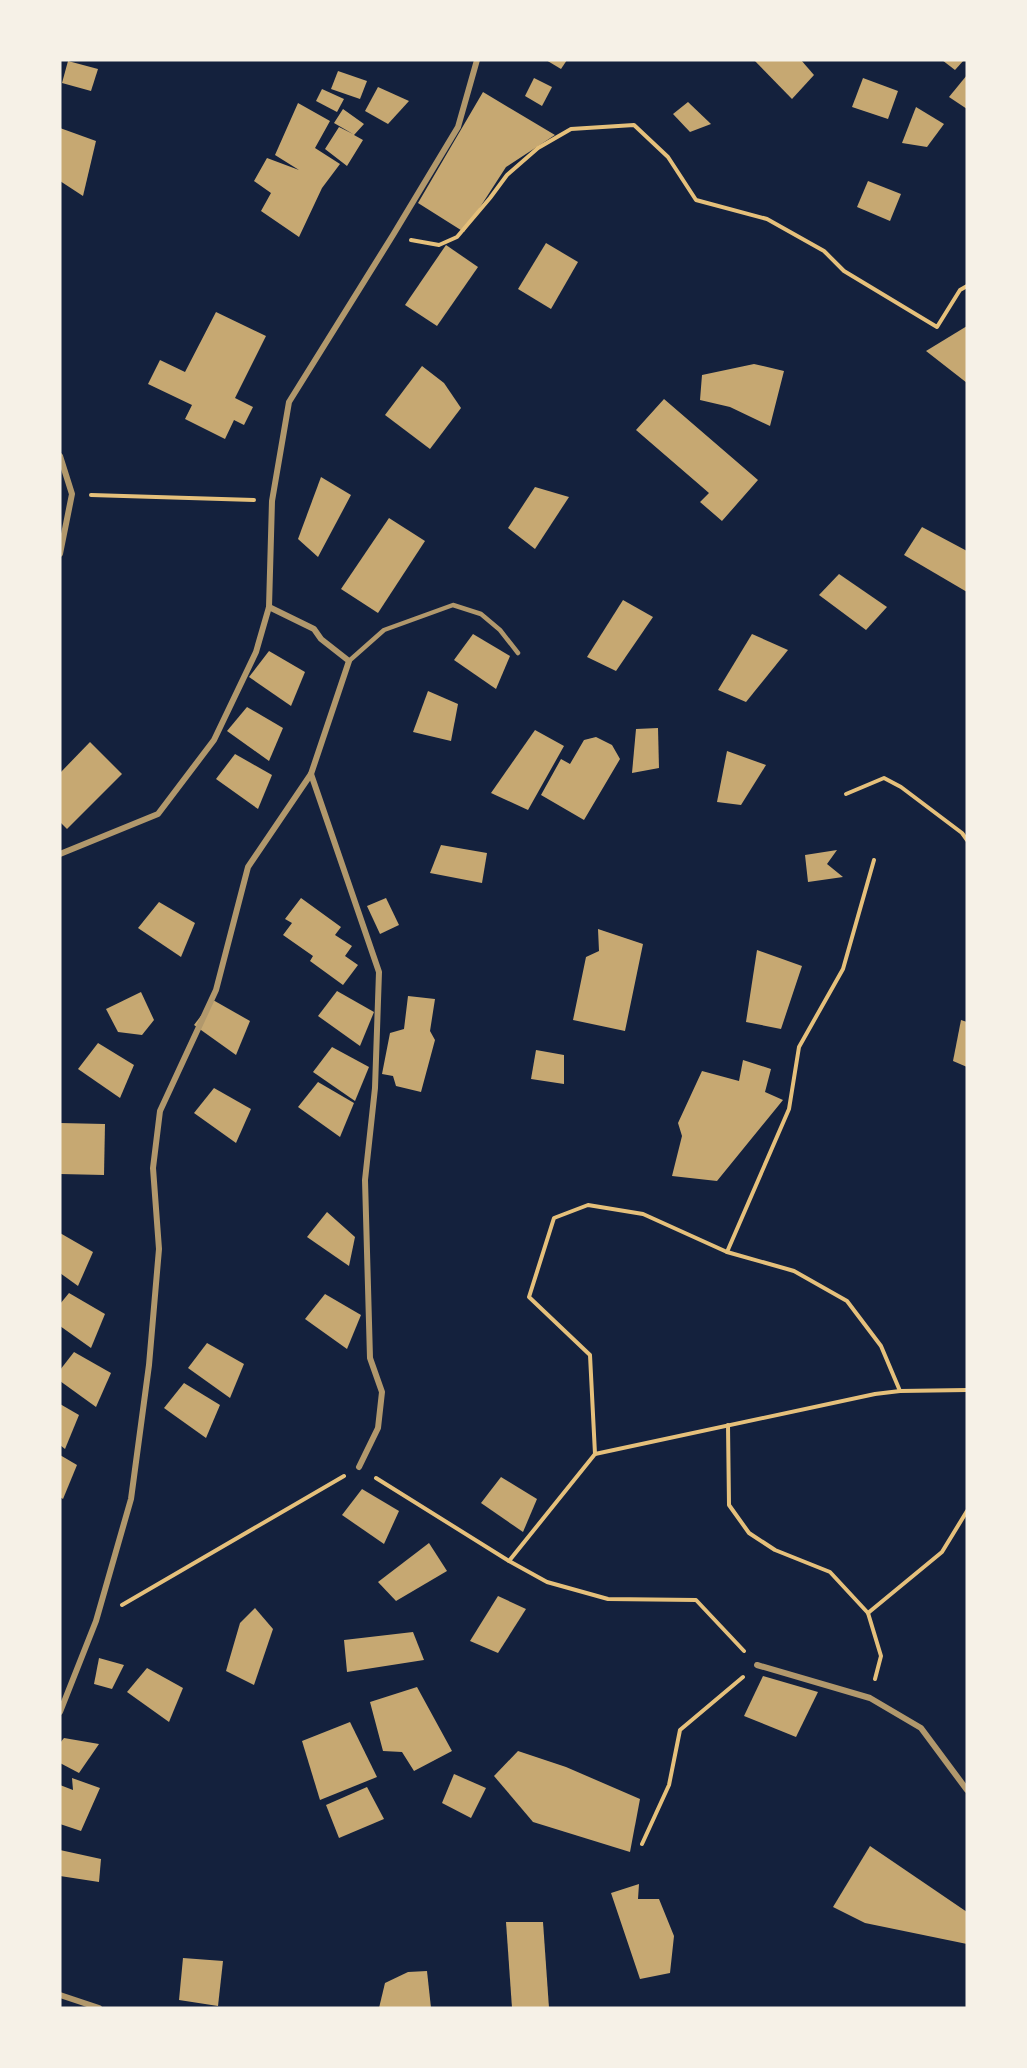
<svg xmlns="http://www.w3.org/2000/svg" width="1027" height="2068" viewBox="0 0 1027 2068" font-family="'Roboto Condensed',sans-serif">
<style>
.building{fill:#c6a872}
.lines{fill:none;stroke-linecap:round;stroke-linejoin:round}
.path{stroke:#e5c07b;stroke-width:4}
.service{stroke:#b1986c;stroke-width:4.5}
.minor{stroke:#b1986c;stroke-width:6}
</style>
<rect width="100%" height="100%" fill="#14213d"/>
<!-- building -->
<g class="building">
<path d="M546,60H567L561,69Z"/>
<path d="M754,60H801L814,75L792,99Z"/>
<path d="M942,60H964L955,70Z"/>
<path d="M68,61L98,69L91,91L62,83Z"/>
<path d="M338,71L367,81L360,99L331,89Z"/>
<path d="M967,75V109L949,97Z"/>
<path d="M534,78L552,87L542,106L525,96Z"/>
<path d="M863,78L898,91L888,119L852,107Z"/>
<path d="M378,87L409,101L388,124L365,111Z"/>
<path d="M322,89L344,99L337,112L316,101Z"/>
<path d="M483,92L555,135L506,167L464,232L418,203Z"/>
<path d="M688,102L711,124L690,132L673,114Z"/>
<path d="M298,103L330,121L315,148L340,164L322,188L299,237L261,211L271,193L254,181L267,158L299,170L275,155Z"/>
<path d="M916,107L944,124L927,147L902,143Z"/>
<path d="M343,109L364,124L354,135L363,140L347,166L325,149L339,127L353,134L334,123Z"/>
<path d="M60,128L96,141L83,196L60,181Z"/>
<path d="M868,181L901,194L890,221L857,207Z"/>
<path d="M546,243L578,262L551,309L518,289Z"/>
<path d="M446,245L478,267L437,326L405,305Z"/>
<path d="M216,312L266,336L235,398L253,407L244,425L234,420L225,439L185,419L192,405L148,384L160,360L185,372Z"/>
<path d="M967,326V383L926,351Z"/>
<path d="M754,364L784,371L770,426L730,407L700,400L702,375Z"/>
<path d="M422,366L444,383L461,408L430,449L385,415Z"/>
<path d="M664,399L758,480L722,521L700,502L709,493L636,430Z"/>
<path d="M321,477L351,495L318,557L298,539Z"/>
<path d="M535,487L569,497L535,549L508,528Z"/>
<path d="M389,518L425,541L378,613L341,589Z"/>
<path d="M922,527L967,551V592L904,555Z"/>
<path d="M839,574L887,607L866,630L819,595Z"/>
<path d="M623,600L653,617L616,671L587,657Z"/>
<path d="M473,634L510,656L496,689L454,660Z"/>
<path d="M752,634L788,650L746,702L718,690Z"/>
<path d="M269,651L305,672L291,706L249,677Z"/>
<path d="M428,691L458,704L451,741L413,732Z"/>
<path d="M247,707L283,728L269,761L227,731Z"/>
<path d="M658,728L659,768L632,773L636,729Z"/>
<path d="M535,730L564,746L528,810L491,793Z"/>
<path d="M596,737L612,745L620,759L584,820L541,795L561,759L570,764L584,740Z"/>
<path d="M90,742L122,774L67,829L60,822V773Z"/>
<path d="M727,751L766,765L741,805L717,802Z"/>
<path d="M235,754L272,775L258,809L216,779Z"/>
<path d="M441,845L487,853L482,883L430,873Z"/>
<path d="M837,850L827,864L843,877L808,882L805,855Z"/>
<path d="M301,898L341,927L335,935L352,946L345,956L358,965L343,985L310,961L313,956L283,935L292,923L285,919Z"/>
<path d="M386,898L399,925L380,934L367,906Z"/>
<path d="M159,902L195,923L181,957L138,928Z"/>
<path d="M598,929L643,944L625,1031L573,1020L586,957L599,951Z"/>
<path d="M757,950L802,966L781,1029L746,1022Z"/>
<path d="M337,991L374,1012L360,1046L318,1016Z"/>
<path d="M141,992L154,1020L142,1035L118,1032L106,1009Z"/>
<path d="M408,996L435,999L430,1031L435,1040L421,1092L396,1086L393,1076L382,1074L390,1033L404,1029Z"/>
<path d="M213,1000L250,1021L236,1055L194,1025Z"/>
<path d="M961,1020L967,1022V1067L953,1061Z"/>
<path d="M98,1043L134,1065L120,1098L78,1069Z"/>
<path d="M332,1047L369,1067L355,1101L313,1072Z"/>
<path d="M536,1050L564,1055V1084L531,1079Z"/>
<path d="M743,1060L771,1069L765,1092L783,1100L717,1181L672,1176L682,1136L678,1123L702,1071L739,1081Z"/>
<path d="M318,1082L354,1103L340,1137L298,1107Z"/>
<path d="M214,1088L251,1109L236,1143L194,1113Z"/>
<path d="M60,1123L105,1124L104,1175L60,1174Z"/>
<path d="M327,1212L355,1237L349,1266L307,1237Z"/>
<path d="M60,1233L93,1252L78,1286L60,1273Z"/>
<path d="M69,1293L105,1314L91,1348L60,1326V1304Z"/>
<path d="M325,1294L361,1315L347,1349L305,1319Z"/>
<path d="M207,1343L244,1364L230,1398L188,1368Z"/>
<path d="M74,1352L111,1373L96,1407L60,1381V1370Z"/>
<path d="M184,1383L220,1405L206,1438L164,1408Z"/>
<path d="M60,1404L79,1415L65,1449L60,1445Z"/>
<path d="M60,1455L77,1465L63,1499L60,1497Z"/>
<path d="M501,1477L537,1499L523,1532L481,1503Z"/>
<path d="M362,1489L399,1511L384,1544L342,1515Z"/>
<path d="M429,1543L447,1571L396,1601L378,1582Z"/>
<path d="M498,1596L526,1609L498,1653L470,1641Z"/>
<path d="M255,1608L273,1629L254,1685L226,1671L240,1623Z"/>
<path d="M413,1632L424,1660L347,1672L344,1640Z"/>
<path d="M99,1658L124,1665L112,1689L94,1684Z"/>
<path d="M147,1668L183,1688L169,1722L127,1692Z"/>
<path d="M763,1676L818,1692L796,1737L744,1716Z"/>
<path d="M417,1687L452,1751L414,1771L402,1752L383,1751L370,1702Z"/>
<path d="M350,1722L377,1777L320,1800L302,1741Z"/>
<path d="M64,1738L99,1744L79,1773L60,1763V1743Z"/>
<path d="M518,1751L566,1767L640,1799L630,1852L533,1822L494,1776Z"/>
<path d="M454,1774L486,1788L471,1818L442,1803Z"/>
<path d="M72,1778L100,1788L81,1831L60,1824V1785L73,1790Z"/>
<path d="M367,1787L384,1819L339,1838L326,1805Z"/>
<path d="M870,1846L967,1912V1944L865,1923L833,1907Z"/>
<path d="M60,1850L101,1859L99,1882L60,1876Z"/>
<path d="M639,1884L638,1899H659L674,1936L670,1973L640,1979L611,1893Z"/>
<path d="M506,1922H543L549,2008H512Z"/>
<path d="M183,1958L223,1961L218,2006L179,2000Z"/>
<path d="M427,1971L431,2008H379L385,1983L408,1972Z"/>
</g>
<g class="lines">
<!-- path -->
<g class="path">
<path d="M411,240L439,245L457,237L490,198L507,175L538,148L571,129L634,125L668,157L696,200L767,219L824,251L844,271L937,327L960,290L967,286"/>
<path d="M91,495L254,500"/>
<path d="M846,794L884,778L901,787L962,833L967,840"/>
<path d="M727,1252L789,1109L799,1047L843,969L874,860"/>
<path d="M728,1425L729,1505L749,1533L775,1550L830,1572L868,1613L881,1656L875,1679"/>
<path d="M595,1454L590,1355L529,1297L554,1218L588,1205L643,1214L727,1252L794,1271L847,1301L881,1346L900,1391"/>
<path d="M376,1478L509,1561L547,1582L608,1599L696,1600L744,1651"/>
<path d="M509,1561L595,1454L875,1394L900,1391L967,1390"/>
<path d="M122,1605L344,1476"/>
<path d="M868,1613L942,1552L967,1511"/>
<path d="M642,1844L669,1785L680,1730L743,1677"/>
</g>
<!-- service -->
<path class="service" d="M349,661L384,630L453,605L481,614L500,630L518,653"/>
<!-- minor -->
<g class="minor">
<path d="M60,456L72,494L60,554"/>
<path d="M311,774L379,972L375,1088L365,1180L370,1358L382,1392L378,1428L359,1467"/>
<path d="M60,854L158,814L214,740L256,652L269,607L272,501L289,402L393,235L458,127L477,60"/>
<path d="M757,1665L870,1698L921,1728L967,1790"/>
<path d="M60,1712L96,1621L131,1499L149,1365L159,1249L153,1168L160,1111L216,990L248,867L311,774L349,661L321,639L314,629L269,607"/>
<path d="M60,1995L99,2008"/>
</g>
</g>
<!-- border -->
<rect width="1027" height="2068" fill="none" stroke="#f6f1e7" stroke-width="123"/>
</svg>
